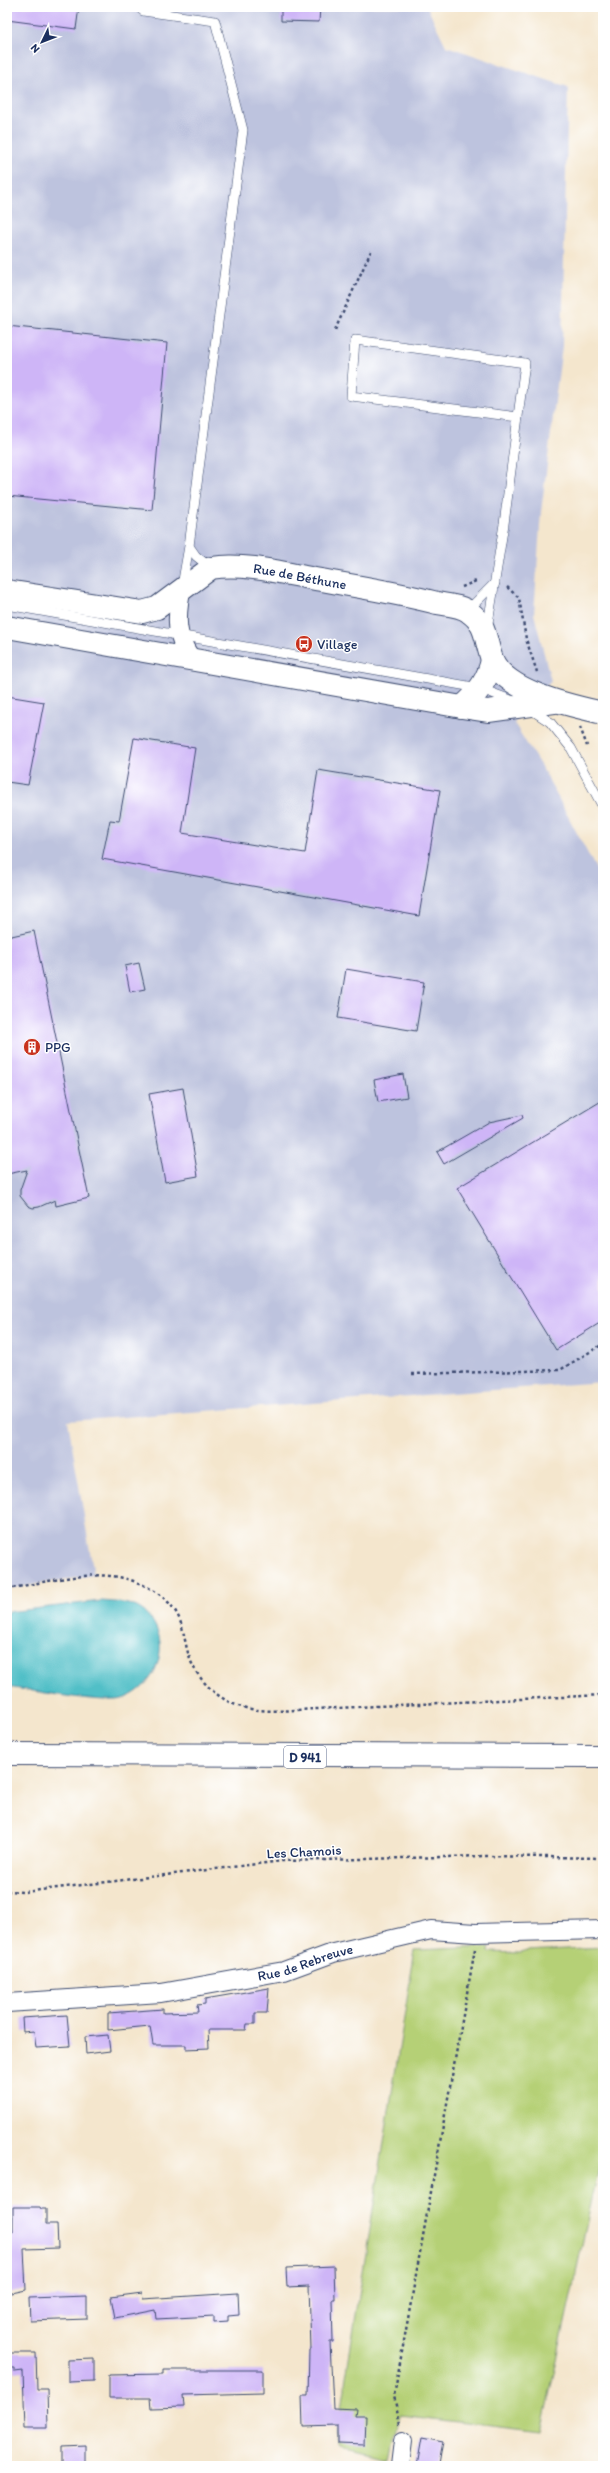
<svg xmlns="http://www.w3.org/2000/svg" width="610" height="2473" viewBox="0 0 610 2473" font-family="Itim,sans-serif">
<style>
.industrial{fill:#bdc3de}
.green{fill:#b5d076;stroke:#68806a}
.water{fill:#51bfc7;stroke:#367792}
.building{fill:#ceb5f7}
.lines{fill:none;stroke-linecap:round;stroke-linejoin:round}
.service-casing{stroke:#3c4a6f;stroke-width:10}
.minor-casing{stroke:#3c4a6f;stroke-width:20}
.tertiary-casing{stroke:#3c4a6f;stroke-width:24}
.primary-casing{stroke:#3c4a6f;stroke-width:24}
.path{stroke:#3c4a6f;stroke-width:2.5;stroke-dasharray:3 3;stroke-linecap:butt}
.service{stroke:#fff;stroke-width:9}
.minor{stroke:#fff;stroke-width:18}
.tertiary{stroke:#fff;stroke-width:22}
.primary{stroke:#fff;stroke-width:22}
.labels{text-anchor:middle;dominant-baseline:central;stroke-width:3;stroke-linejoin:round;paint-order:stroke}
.shield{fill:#fff;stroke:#5f6d8e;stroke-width:1}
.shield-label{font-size:13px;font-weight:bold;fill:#1b2f5e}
.street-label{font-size:14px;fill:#1b2f5e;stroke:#fff}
.poi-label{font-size:14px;fill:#1b2f5e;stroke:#fff;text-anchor:start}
</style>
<rect width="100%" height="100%" fill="#fff"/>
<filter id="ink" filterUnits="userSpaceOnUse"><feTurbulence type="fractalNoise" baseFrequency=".025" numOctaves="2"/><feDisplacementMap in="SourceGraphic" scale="8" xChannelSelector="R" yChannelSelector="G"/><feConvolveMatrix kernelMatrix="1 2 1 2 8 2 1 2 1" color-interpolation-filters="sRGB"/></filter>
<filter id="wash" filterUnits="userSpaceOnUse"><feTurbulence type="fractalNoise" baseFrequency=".012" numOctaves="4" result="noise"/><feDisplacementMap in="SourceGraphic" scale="16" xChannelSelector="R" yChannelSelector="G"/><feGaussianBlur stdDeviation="0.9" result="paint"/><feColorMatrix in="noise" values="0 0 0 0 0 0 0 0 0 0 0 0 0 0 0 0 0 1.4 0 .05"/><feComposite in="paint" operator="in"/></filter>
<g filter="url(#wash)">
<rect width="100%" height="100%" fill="#f4e6cd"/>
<!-- industrial -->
<path class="industrial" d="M7,7H427L446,46L568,87L562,346L541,512L534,614L551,681L514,723L545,773L603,882V1382L68,1421L94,1575L7,1589Z"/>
<!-- green -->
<path class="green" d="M490,1947L489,1952L520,1953L527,1951L603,1947V2149L541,2432L400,2415L391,2458L337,2447L338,2426L415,1950Z"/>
<!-- water -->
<path class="water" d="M101,1601C114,1602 131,1602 142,1610C175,1636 160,1687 122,1699C104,1704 29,1690 7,1687V1612Z"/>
<g id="blocks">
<!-- building -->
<g class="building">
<path d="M7,7H79L76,29L7,20Z"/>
<path d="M281,7H320L319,22L281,21Z"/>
<path d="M7,326L167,343L152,510L7,496Z"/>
<path d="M7,696L44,702L28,785L7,782Z"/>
<path d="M134,738L195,748L182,833L280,849L305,853L318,770L440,790L419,916L102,859L110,820L119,821Z"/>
<path d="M34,931L89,1198L56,1206L55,1200L39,1207L33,1208L28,1206L20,1196V1190L27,1170L7,1174V937Z"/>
<path d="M139,963L145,989L130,992L125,966Z"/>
<path d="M346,969L424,982L416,1031L338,1018Z"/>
<path d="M403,1074L407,1097L378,1102L374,1080Z"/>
<path d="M183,1088L198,1176L165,1182L149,1094Z"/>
<path d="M603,1100V1321L556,1350L457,1188Z"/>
<path d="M522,1115L523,1118L444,1164L437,1152L489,1122Z"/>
<path d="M269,1988L267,2013H255V2024H247L246,2030H208L209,2048L186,2049V2045H153L150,2026L108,2030V2013L163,2009V2013L198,2012L197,2005L205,2004V1999Z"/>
<path d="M67,2015L70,2046L36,2048L34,2031L23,2032L22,2018Z"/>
<path d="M108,2035L110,2051L86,2054L85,2037Z"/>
<path d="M13,2207H40L41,2209H46V2224H57L58,2248L24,2249L26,2290L7,2294V2232H13Z"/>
<path d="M334,2266L335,2299H332L333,2342H330L333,2408L356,2409L355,2416H366L365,2445L338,2444V2426L303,2427L302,2396H308L309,2350L311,2349L309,2286L287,2287L286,2268Z"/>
<path d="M142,2293L143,2299L238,2293L239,2315L228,2316V2321L214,2322V2316L156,2319L155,2310L115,2318L111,2297Z"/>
<path d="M87,2296V2319L30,2321L29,2298Z"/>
<path d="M8,2353H36L37,2389H47L48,2428H25L23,2371L15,2372V2368H10Z"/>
<path d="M94,2359V2381L68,2382V2360Z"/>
<path d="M164,2370H263V2393L183,2395L184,2407L151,2408L150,2398H109V2375L164,2374Z"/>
<path d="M422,2438L443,2442L439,2466H417Z"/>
<path d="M85,2445V2466H62V2446Z"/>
</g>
</g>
</g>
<g filter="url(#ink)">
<use href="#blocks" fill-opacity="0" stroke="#3c4a6f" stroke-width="1"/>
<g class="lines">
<defs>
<g id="service">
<path d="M139,7L143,11L215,21L243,130L189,546L182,586"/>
<path d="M189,546L196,556L211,568"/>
<path d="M7,605L479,688L516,702"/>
<path d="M468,610L495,583"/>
<path d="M487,630L504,524L525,363L355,340L351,396L518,417"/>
<path d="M530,709L550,722L571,748L603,807"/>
</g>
<g id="minor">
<path d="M181,592C176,618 175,637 192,659"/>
<path id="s1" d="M7,2003L161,1993L284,1971L333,1953L431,1930L475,1933L603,1930"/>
<path d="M400,2466L403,2441"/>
</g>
<g id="tertiary">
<path id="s2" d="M7,591L142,612L157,608L211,568C243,563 279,572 310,578C353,586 395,592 437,603C447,605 462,606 469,612C487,624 485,641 492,659C505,692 572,706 603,713"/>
<path d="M7,627L462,707L488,711L554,702"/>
<path d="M462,707C478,694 488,680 492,660"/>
</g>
<path id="primary" d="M7,1754L603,1756"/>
</defs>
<!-- service casing -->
<use href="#service" class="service-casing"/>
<!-- minor casing -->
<use href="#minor" class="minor-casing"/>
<!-- tertiary casing -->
<use href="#tertiary" class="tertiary-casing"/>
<!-- primary casing -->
<use href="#primary" class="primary-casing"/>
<!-- path -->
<g class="path">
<path d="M335,330L372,249"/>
<path d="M462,587L476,581"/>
<path d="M507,587L519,598L526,639L537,672"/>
<path d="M580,727L587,746"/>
<path d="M7,827H8"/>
<path d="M412,1374L560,1370L603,1344"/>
<path d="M7,1589C41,1583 85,1571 118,1577C141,1581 169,1595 179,1618C184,1630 185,1644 189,1656C196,1679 219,1701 242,1707C259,1712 279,1711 296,1710L603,1695"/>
<path d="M7,1891L24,1892L282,1861L485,1856L603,1858"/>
<path d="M400,2424L394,2396L475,1949"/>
</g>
<!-- service -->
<use href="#service" class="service"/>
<!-- minor -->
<use href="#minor" class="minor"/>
<!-- tertiary -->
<use href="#tertiary" class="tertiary"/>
<!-- primary -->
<use href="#primary" class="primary"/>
</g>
</g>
<!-- icons -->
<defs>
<symbol id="bus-disc" viewBox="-11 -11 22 22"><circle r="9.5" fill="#c8321e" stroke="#fff"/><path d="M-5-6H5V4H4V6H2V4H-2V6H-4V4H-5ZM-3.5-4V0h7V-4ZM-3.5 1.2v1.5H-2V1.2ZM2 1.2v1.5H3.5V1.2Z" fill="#fff"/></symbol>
<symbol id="building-disc" viewBox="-11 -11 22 22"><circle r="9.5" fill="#c8321e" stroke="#fff"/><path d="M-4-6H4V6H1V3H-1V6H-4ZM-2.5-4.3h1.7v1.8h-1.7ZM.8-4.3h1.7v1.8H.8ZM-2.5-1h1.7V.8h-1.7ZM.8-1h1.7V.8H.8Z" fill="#fff"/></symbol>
</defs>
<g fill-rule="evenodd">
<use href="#bus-disc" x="294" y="634" width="20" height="20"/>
<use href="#building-disc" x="22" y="1037" width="20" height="20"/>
</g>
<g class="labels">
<!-- shield labels -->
<rect class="shield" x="284" y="1746" width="42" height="22" rx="3"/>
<g class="shield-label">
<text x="305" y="1757">D 941</text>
</g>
<!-- street labels -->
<g class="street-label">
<text stroke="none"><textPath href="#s2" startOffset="309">Rue de Béthune</textPath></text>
<text transform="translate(304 1852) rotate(-3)">Les Chamois</text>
<text stroke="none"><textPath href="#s1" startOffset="302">Rue de Rebreuve</textPath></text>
</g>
<!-- poi labels -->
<g class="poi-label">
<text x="317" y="644">Village</text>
<text x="45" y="1047">PPG</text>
</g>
</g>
<!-- margin -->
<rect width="610" height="2473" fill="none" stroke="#fff" stroke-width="24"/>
<!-- north arrow -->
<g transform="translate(42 42) rotate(227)" stroke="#ffffff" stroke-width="3" paint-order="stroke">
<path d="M0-3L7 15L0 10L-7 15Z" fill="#1b2f5e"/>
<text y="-6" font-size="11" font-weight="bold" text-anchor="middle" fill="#1b2f5e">N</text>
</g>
</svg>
